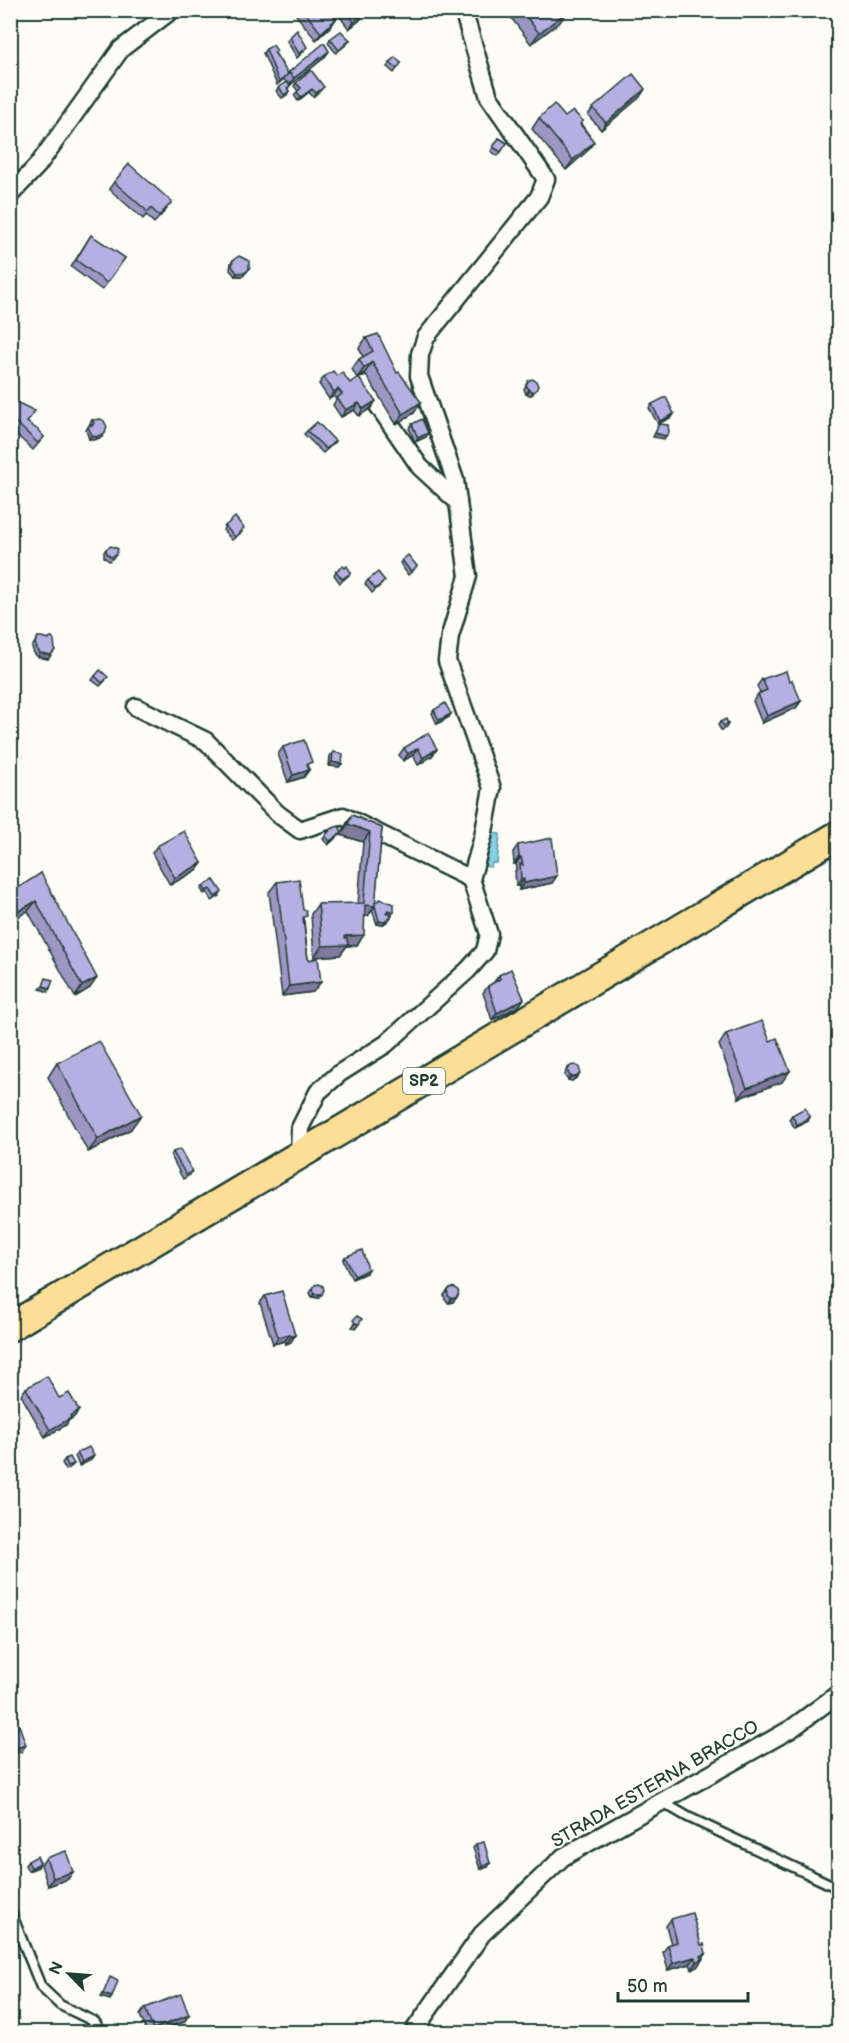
<svg xmlns="http://www.w3.org/2000/svg" width="849" height="2043" viewBox="0 0 849 2043" font-family="'Balsamiq Sans',sans-serif">
<style>
.water{fill:#85d1e4;stroke:#5c969e;stroke-width:1.5}
.lines{fill:none;stroke-linecap:round;stroke-linejoin:round}
.lane-casing{stroke:#1f3d34;stroke-width:13}
.street-casing{stroke:#1f3d34;stroke-width:21}
.primary-casing{stroke:#1f3d34;stroke-width:32}
.lane{stroke:#fdfcf7;stroke-width:8}
.street{stroke:#fdfcf7;stroke-width:16}
.primary{stroke:#fdde96;stroke-width:27}
.wall{fill:#9d96c2;stroke:#1f3d34;stroke-width:1.5}
.shaded-wall{fill:#7f7a9e;stroke:#1f3d34;stroke-width:1.5}
.building{fill:#b6afe1;stroke:#1f3d34;stroke-width:1.5}
.labels{text-anchor:middle;dominant-baseline:central;stroke-width:4.5;stroke-linejoin:round;paint-order:stroke}
.shield{fill:#fdfcf7;stroke:#62766e;stroke-width:1.5}
.shield-label{font-size:16px;font-weight:bold;fill:#1f3d34}
.street-label{font-size:18px;fill:#1f3d34;stroke:#fdfcf7}
</style>
<rect width="100%" height="100%" fill="#fdfcf7"/>
<filter id="ink" filterUnits="userSpaceOnUse"><feTurbulence type="fractalNoise" baseFrequency=".0167" numOctaves="2"/><feDisplacementMap in="SourceGraphic" scale="12" xChannelSelector="R" yChannelSelector="G"/><feConvolveMatrix kernelMatrix="1 2 1 2 8 2 1 2 1" color-interpolation-filters="sRGB"/></filter>
<g filter="url(#ink)">
<!-- water -->
<path class="water" d="M488,832L500,834L497,863H492L491,867L484,866Z"/>
<g class="lines">
<defs>
<g id="lane">
<path d="M662,1802L688,1817L838,1888"/>
<path d="M10,1910L41,1987L60,2005L95,2022L101,2032"/>
</g>
<g id="street">
<path d="M10,195L38,165L121,49L172,10"/>
<path d="M364,385L420,467L458,502"/>
<path d="M136,707L206,741L278,814L300,830L343,816L471,879"/>
<path d="M299,1155L300,1128L318,1092L340,1073L386,1044L468,970L485,951L489,934L471,879L483,837L492,788L447,661L450,636L468,576L455,480L419,376L420,354L426,337L539,197L546,179L489,97L463,10"/>
<path d="M413,2032L482,1934L563,1857L791,1729L838,1694"/>
</g>
<path id="primary" d="M10,1327L838,835"/>
</defs>
<!-- lane casing -->
<use href="#lane" class="lane-casing"/>
<!-- street casing -->
<use href="#street" class="street-casing"/>
<!-- primary casing -->
<use href="#primary" class="primary-casing"/>
<!-- lane -->
<use href="#lane" class="lane"/>
<!-- street -->
<use href="#street" class="street"/>
<!-- primary -->
<use href="#primary" class="primary"/>
</g>
<!-- wall -->
<g class="wall">
<path d="M299,10H330L336,19L331,26L316,40L296,15Z"/>
<path d="M335,10H363L360,20L349,29Z"/>
<path d="M567,10L560,22L531,44L506,11Z"/>
<path d="M290,37L304,51L297,58L287,41Z"/>
<path d="M330,39L350,40L347,44L336,53L328,43Z"/>
<path d="M266,49L275,53L288,74L289,72L329,51L324,58L289,86L288,89L289,91L287,95L282,98L276,91L279,87L286,82L284,79L277,85L263,53Z"/>
<path d="M390,63H401L394,73L387,67Z"/>
<path d="M296,83L321,90L313,97L309,92L298,101L294,95L298,91L294,86Z"/>
<path d="M640,97L601,130L588,115L593,108Z"/>
<path d="M565,117L583,121L581,124L594,142L586,152L566,170L532,129L539,118Z"/>
<path d="M499,138L507,143L498,156L491,151Z"/>
<path d="M114,182L167,209L154,223L146,215L143,219L109,189Z"/>
<path d="M91,235L125,258L102,290L71,267Z"/>
<path d="M233,260L249,269L243,276H235L230,270L231,263Z"/>
<path d="M366,338L421,402L414,413L396,424L365,373L359,377L371,408L359,416L354,410L341,417L333,405L336,400L334,396L329,399L319,384L324,377L337,376L350,383L357,378L352,369L359,359L363,357L359,348Z"/>
<path d="M528,381L533,394L531,395L526,394L524,389Z"/>
<path d="M10,399L27,422L44,437L33,450L10,429Z"/>
<path d="M652,404L674,414L672,417L658,424L649,408Z"/>
<path d="M92,420L102,437L94,440L89,439L86,430L90,424L91,425L90,423Z"/>
<path d="M412,424L426,437L415,442L409,428Z"/>
<path d="M307,431L335,441L332,445L323,453L304,434Z"/>
<path d="M225,526L242,532L232,540L223,530Z"/>
<path d="M106,549L116,555L113,558L109,561L104,557V552Z"/>
<path d="M402,560L414,570L408,575L400,563Z"/>
<path d="M336,571L351,573L348,576L340,583L334,575Z"/>
<path d="M368,580L382,584L372,593L365,584Z"/>
<path d="M38,637L55,650L48,659L38,657L34,653L32,647Z"/>
<path d="M95,676L105,681L100,686L92,680Z"/>
<path d="M762,679L789,681L801,701L796,708L762,723L753,701L758,694L760,693L757,686Z"/>
<path d="M434,710L449,717L437,724L432,713Z"/>
<path d="M720,722L728,724L726,728L721,730L718,725Z"/>
<path d="M283,747L304,777L288,782L278,754Z"/>
<path d="M404,748L437,749L432,756L418,765L413,755L403,761L399,755Z"/>
<path d="M333,752L339,767L329,766L330,756Z"/>
<path d="M352,815L382,828L375,903L392,915L388,921L382,925L377,924L372,910L368,916H365L357,945L347,946L340,955L314,957L311,914L318,904H358L363,842L341,835L345,826Z"/>
<path d="M331,829L339,835L328,845L323,839Z"/>
<path d="M518,845L552,883L519,890V886H516L515,871L517,868L516,864H514L513,852Z"/>
<path d="M157,846L202,863L197,870L170,885L152,853Z"/>
<path d="M41,873L90,988L75,997L28,911Z"/>
<path d="M214,880L220,896L212,901L207,892L204,894L201,889L203,886Z"/>
<path d="M277,882L304,921L308,960L313,992L282,996L269,892Z"/>
<path d="M499,975L519,1006L492,1020L483,993L488,986L494,982Z"/>
<path d="M726,1034L770,1041L782,1082L739,1098L719,1045Z"/>
<path d="M57,1063L131,1129L88,1152L48,1077Z"/>
<path d="M569,1067L576,1078L572,1081L568,1080L565,1076L566,1070Z"/>
<path d="M792,1115L808,1121L795,1128L789,1119Z"/>
<path d="M173,1152L192,1171L190,1175L183,1179L171,1156Z"/>
<path d="M345,1257L366,1273L352,1279L343,1260Z"/>
<path d="M315,1285L319,1298L312,1297L310,1293Z"/>
<path d="M450,1288L453,1302L449,1303L445,1300L444,1295Z"/>
<path d="M265,1296L295,1335L291,1342L286,1344L285,1341L273,1344L260,1303Z"/>
<path d="M26,1388L59,1398L79,1410L74,1417L69,1420L66,1425L45,1437L21,1395Z"/>
<path d="M77,1453L91,1460L79,1466L75,1456Z"/>
<path d="M65,1459L74,1464L71,1467L66,1470L62,1463Z"/>
<path d="M838,1811V1827L833,1819Z"/>
<path d="M476,1844L490,1863L488,1867L480,1869L473,1848Z"/>
<path d="M46,1858L68,1879L48,1886L41,1865Z"/>
<path d="M28,1861L38,1867L28,1871L25,1865Z"/>
<path d="M671,1919L701,1945L706,1954L697,1967L692,1969L690,1964L668,1970L663,1952L668,1945L671,1944L666,1926Z"/>
<path d="M145,2008L184,2022L156,2032H147L140,2015Z"/>
</g>
<!-- shaded-wall -->
<g class="shaded-wall">
<path d="M568,11L560,22L531,44L539,33Z"/>
<path d="M365,13L360,20L349,29L354,22Z"/>
<path d="M336,19L331,26L316,40L321,33Z"/>
<path d="M329,51L324,58L289,86L294,78Z"/>
<path d="M312,89L309,92L298,101L301,97Z"/>
<path d="M645,89L640,97L601,130L606,123Z"/>
<path d="M594,142L586,152L566,170L573,160Z"/>
<path d="M249,269L243,276H235L237,273Z"/>
<path d="M372,362L365,373L357,378L364,368Z"/>
<path d="M338,389L334,396L329,399L334,392Z"/>
<path d="M529,390H536L531,395L526,394Z"/>
<path d="M376,401L371,408L359,416L363,409Z"/>
<path d="M421,402L414,413L396,424L403,414Z"/>
<path d="M359,403L354,410L341,417L346,410Z"/>
<path d="M674,414L672,417L658,424L660,421Z"/>
<path d="M105,433L102,437L94,440L89,439L92,435Z"/>
<path d="M428,433L426,437L415,442L418,438Z"/>
<path d="M655,433L666,436L664,439L653,437Z"/>
<path d="M40,653L51,655L48,659L38,657Z"/>
<path d="M801,701L796,708L762,723L767,716Z"/>
<path d="M451,714L449,717L437,724L439,720Z"/>
<path d="M418,748L413,755L403,761L408,754Z"/>
<path d="M437,749L432,756L418,765L423,758Z"/>
<path d="M332,762L342,764L339,767L329,766Z"/>
<path d="M309,770L304,777L288,782L293,775Z"/>
<path d="M348,824L370,832L363,842L341,835Z"/>
<path d="M342,832L339,835L328,845L330,841Z"/>
<path d="M519,857H521L516,864H514Z"/>
<path d="M202,863L197,870L170,885L175,878Z"/>
<path d="M557,876L552,883L519,890L524,883Z"/>
<path d="M521,879H524L519,886H516Z"/>
<path d="M36,901L28,911L10,922V916Z"/>
<path d="M365,905L375,906L368,916H358Z"/>
<path d="M388,910L394,912L391,915L386,914Z"/>
<path d="M391,917L388,921L382,925L377,924L379,921Z"/>
<path d="M364,935L357,945L347,946L340,955L314,957L322,946L345,936Z"/>
<path d="M97,978L90,988L75,997L82,986Z"/>
<path d="M321,982L313,992L282,996L289,986Z"/>
<path d="M43,986L50,988L48,992L40,989Z"/>
<path d="M524,999L519,1006L492,1020L497,1013Z"/>
<path d="M790,1071L782,1082L739,1098L747,1088Z"/>
<path d="M579,1075L576,1078L572,1081L568,1080L570,1077Z"/>
<path d="M141,1115L131,1129L88,1152L98,1139Z"/>
<path d="M810,1117L808,1121L795,1128L797,1125Z"/>
<path d="M368,1269L366,1273L352,1279L355,1276Z"/>
<path d="M315,1294H322L319,1298L312,1297Z"/>
<path d="M459,1295L453,1302L449,1303L451,1299Z"/>
<path d="M355,1323L359,1324L356,1328L352,1327Z"/>
<path d="M290,1334L285,1341L273,1344L278,1337Z"/>
<path d="M295,1335L291,1342L286,1344L291,1337Z"/>
<path d="M79,1410L74,1417L69,1420L66,1425L45,1437L50,1430L70,1416Z"/>
<path d="M19,1432L16,1435L10,1438V1436Z"/>
<path d="M94,1456L91,1460L79,1466L82,1462Z"/>
<path d="M26,1745L21,1752L10,1755V1750Z"/>
<path d="M40,1863L38,1867L28,1871L31,1868Z"/>
<path d="M490,1863L488,1867L480,1869L482,1866Z"/>
<path d="M73,1872L68,1879L48,1886L53,1878Z"/>
<path d="M706,1954L697,1967L692,1969L701,1956Z"/>
<path d="M695,1957L690,1964L668,1970L673,1963Z"/>
<path d="M103,1994L112,1997L110,2000L101,1997Z"/>
<path d="M189,2015L184,2022L156,2032H150L153,2029Z"/>
</g>
<!-- building -->
<g class="building">
<path d="M303,10H330L336,19L321,33Z"/>
<path d="M345,10H363L365,13L354,22Z"/>
<path d="M521,10H567L568,11L539,33Z"/>
<path d="M297,30L307,47L299,54L290,37Z"/>
<path d="M341,31L350,40L339,50L330,39Z"/>
<path d="M324,43L329,51L294,78L289,72Z"/>
<path d="M273,45L277,51L274,52L288,74L279,82L266,49Z"/>
<path d="M395,57L401,63L397,69L390,63Z"/>
<path d="M311,70L324,87L316,93L312,89L301,97L297,92L301,88L296,83Z"/>
<path d="M633,74L645,89L606,123L593,108Z"/>
<path d="M287,82L290,86L287,88L289,91L284,95L279,87Z"/>
<path d="M554,104L565,117L573,111L583,121L580,124L594,142L573,160L539,118Z"/>
<path d="M499,138L507,143L501,152L493,147Z"/>
<path d="M129,164L172,202L159,216L151,208L148,212L114,182Z"/>
<path d="M91,235L125,258L107,283L76,260Z"/>
<path d="M239,256L249,261V269L246,272L237,273L232,266L233,260Z"/>
<path d="M378,334L397,373L399,372L421,402L403,414L372,362L364,368L359,359L373,351L366,338Z"/>
<path d="M333,371L337,376L342,372L350,383L358,377L376,401L363,409L359,403L346,410L337,398L342,394L338,389L334,392L324,377Z"/>
<path d="M532,379L536,381L538,386L536,390L533,392L529,390L526,385L528,381Z"/>
<path d="M666,397L674,414L660,421L652,404Z"/>
<path d="M10,399L35,411L27,422L38,430L44,437L38,443L10,417Z"/>
<path d="M101,419L104,421L107,427L105,433L96,437L92,435L88,427L90,424L92,426L94,423L92,420Z"/>
<path d="M422,419L428,433L418,438L412,424Z"/>
<path d="M317,422L335,441L326,449L307,431Z"/>
<path d="M659,424L668,425L669,432L666,436L655,433Z"/>
<path d="M235,517L244,528L235,537L225,526Z"/>
<path d="M111,546L118,549L116,555L111,557L107,554L106,549Z"/>
<path d="M408,555L417,566L411,572L402,560Z"/>
<path d="M343,566L345,568L347,566L351,573L342,579L336,571Z"/>
<path d="M378,572L385,581L375,589L368,580Z"/>
<path d="M38,637H42L49,640L51,637L54,640L55,650L51,655L40,653L37,649L35,643Z"/>
<path d="M100,670L108,677L102,683L95,676Z"/>
<path d="M786,671L789,681L792,680L801,701L767,716L758,694L767,690L762,679Z"/>
<path d="M445,703L451,714L439,720L434,710Z"/>
<path d="M726,719L728,724L724,726L720,722Z"/>
<path d="M428,733L437,749L423,758L418,748L408,754L404,748Z"/>
<path d="M304,740L312,762L307,764L309,770L293,775L283,747Z"/>
<path d="M333,752L343,754L342,764L332,762Z"/>
<path d="M352,815L382,828L375,906L365,905L364,935L345,936V938H347L348,945L322,946L318,904L364,903L370,832L348,824Z"/>
<path d="M339,826L342,832L330,841L325,836L331,829Z"/>
<path d="M184,831L202,863L175,878L157,846Z"/>
<path d="M552,838L557,876L524,883V879H521L520,864L523,865L521,857H519L518,845Z"/>
<path d="M41,873L97,978L82,986L36,901L10,916V893Z"/>
<path d="M299,879L303,910H306L307,916L303,917L308,960L318,958L321,982L289,986L277,882Z"/>
<path d="M214,880L222,892L215,897L210,889L206,891L203,886Z"/>
<path d="M380,899L394,904V912L388,910L386,913L392,915L391,917L384,922L379,921L375,906V903Z"/>
<path d="M511,969L524,999L497,1013L488,986L500,979L499,975Z"/>
<path d="M46,978L53,980L50,988L43,986Z"/>
<path d="M762,1021L770,1041L777,1038L790,1071L747,1088L726,1034Z"/>
<path d="M99,1041L141,1115L98,1139L57,1063Z"/>
<circle cx="574" cy="1071" r="6"/>
<path d="M805,1108L810,1117L797,1125L792,1115Z"/>
<path d="M180,1149L192,1171L186,1175L173,1152Z"/>
<path d="M362,1250L368,1269L355,1276L345,1257Z"/>
<path d="M319,1284L323,1286L324,1290L322,1294H315L313,1289L315,1285Z"/>
<circle cx="453" cy="1293" r="5.5"/>
<path d="M282,1291L295,1335L291,1337L290,1334L278,1337L265,1296Z"/>
<path d="M357,1316L362,1319L359,1324L355,1323L353,1320Z"/>
<path d="M47,1376L59,1398L69,1393L79,1410L70,1416L71,1418L50,1430L26,1388Z"/>
<path d="M10,1418H12L19,1432L10,1436Z"/>
<path d="M89,1447L94,1456L82,1462L77,1453Z"/>
<path d="M70,1457L74,1464L68,1466L65,1459Z"/>
<path d="M19,1725L26,1745L10,1750V1728Z"/>
<path d="M484,1842L490,1863L482,1866L476,1844Z"/>
<path d="M66,1851L73,1872L53,1878L46,1858Z"/>
<path d="M37,1856L40,1863L31,1868L28,1861Z"/>
<path d="M692,1913L701,1945L704,1944L706,1954L701,1956L702,1960L697,1961L695,1957L673,1963L668,1945L677,1942L671,1919Z"/>
<path d="M10,1972L13,1982L10,1983Z"/>
<path d="M110,1977L118,1981L112,1997L103,1994Z"/>
<path d="M181,1994L189,2015L153,2029L145,2008Z"/>
</g>
</g>
<g class="labels">
<!-- shield labels -->
<rect class="shield" x="403" y="1068" width="42" height="26" rx="4.5"/>
<g class="shield-label">
<text x="424" y="1081">SP2</text>
</g>
<!-- street labels -->
<g class="street-label">
<text transform="translate(655 1784) rotate(-30)">STRADA ESTERNA BRACCO</text>
</g>
</g>
<!-- margin -->
<rect width="849" height="2043" fill="none" stroke="#fdfcf7" stroke-width="36"/>
<rect x="18" y="18" width="813" height="2007" fill="none" stroke="#1f3d34" stroke-width="2" filter="url(#ink)"/>
<!-- north arrow -->
<g transform="translate(69 1974) rotate(295)" stroke="#fdfcf7" stroke-width="4.5" paint-order="stroke">
<path d="M0-4.5L10 22L0 15L-10 22Z" fill="#1f3d34"/>
<text y="-9" font-size="16" font-weight="bold" text-anchor="middle" fill="#1f3d34">N</text>
</g>
<!-- scale -->
<path d="M618 1992v9h130v-9" fill="none" stroke="#1f3d34" stroke-width="3"/>
<text x="627" y="1992" font-size="18" fill="#1f3d34" stroke="#fdfcf7" stroke-width="4.5" paint-order="stroke">50 m</text>
</svg>
